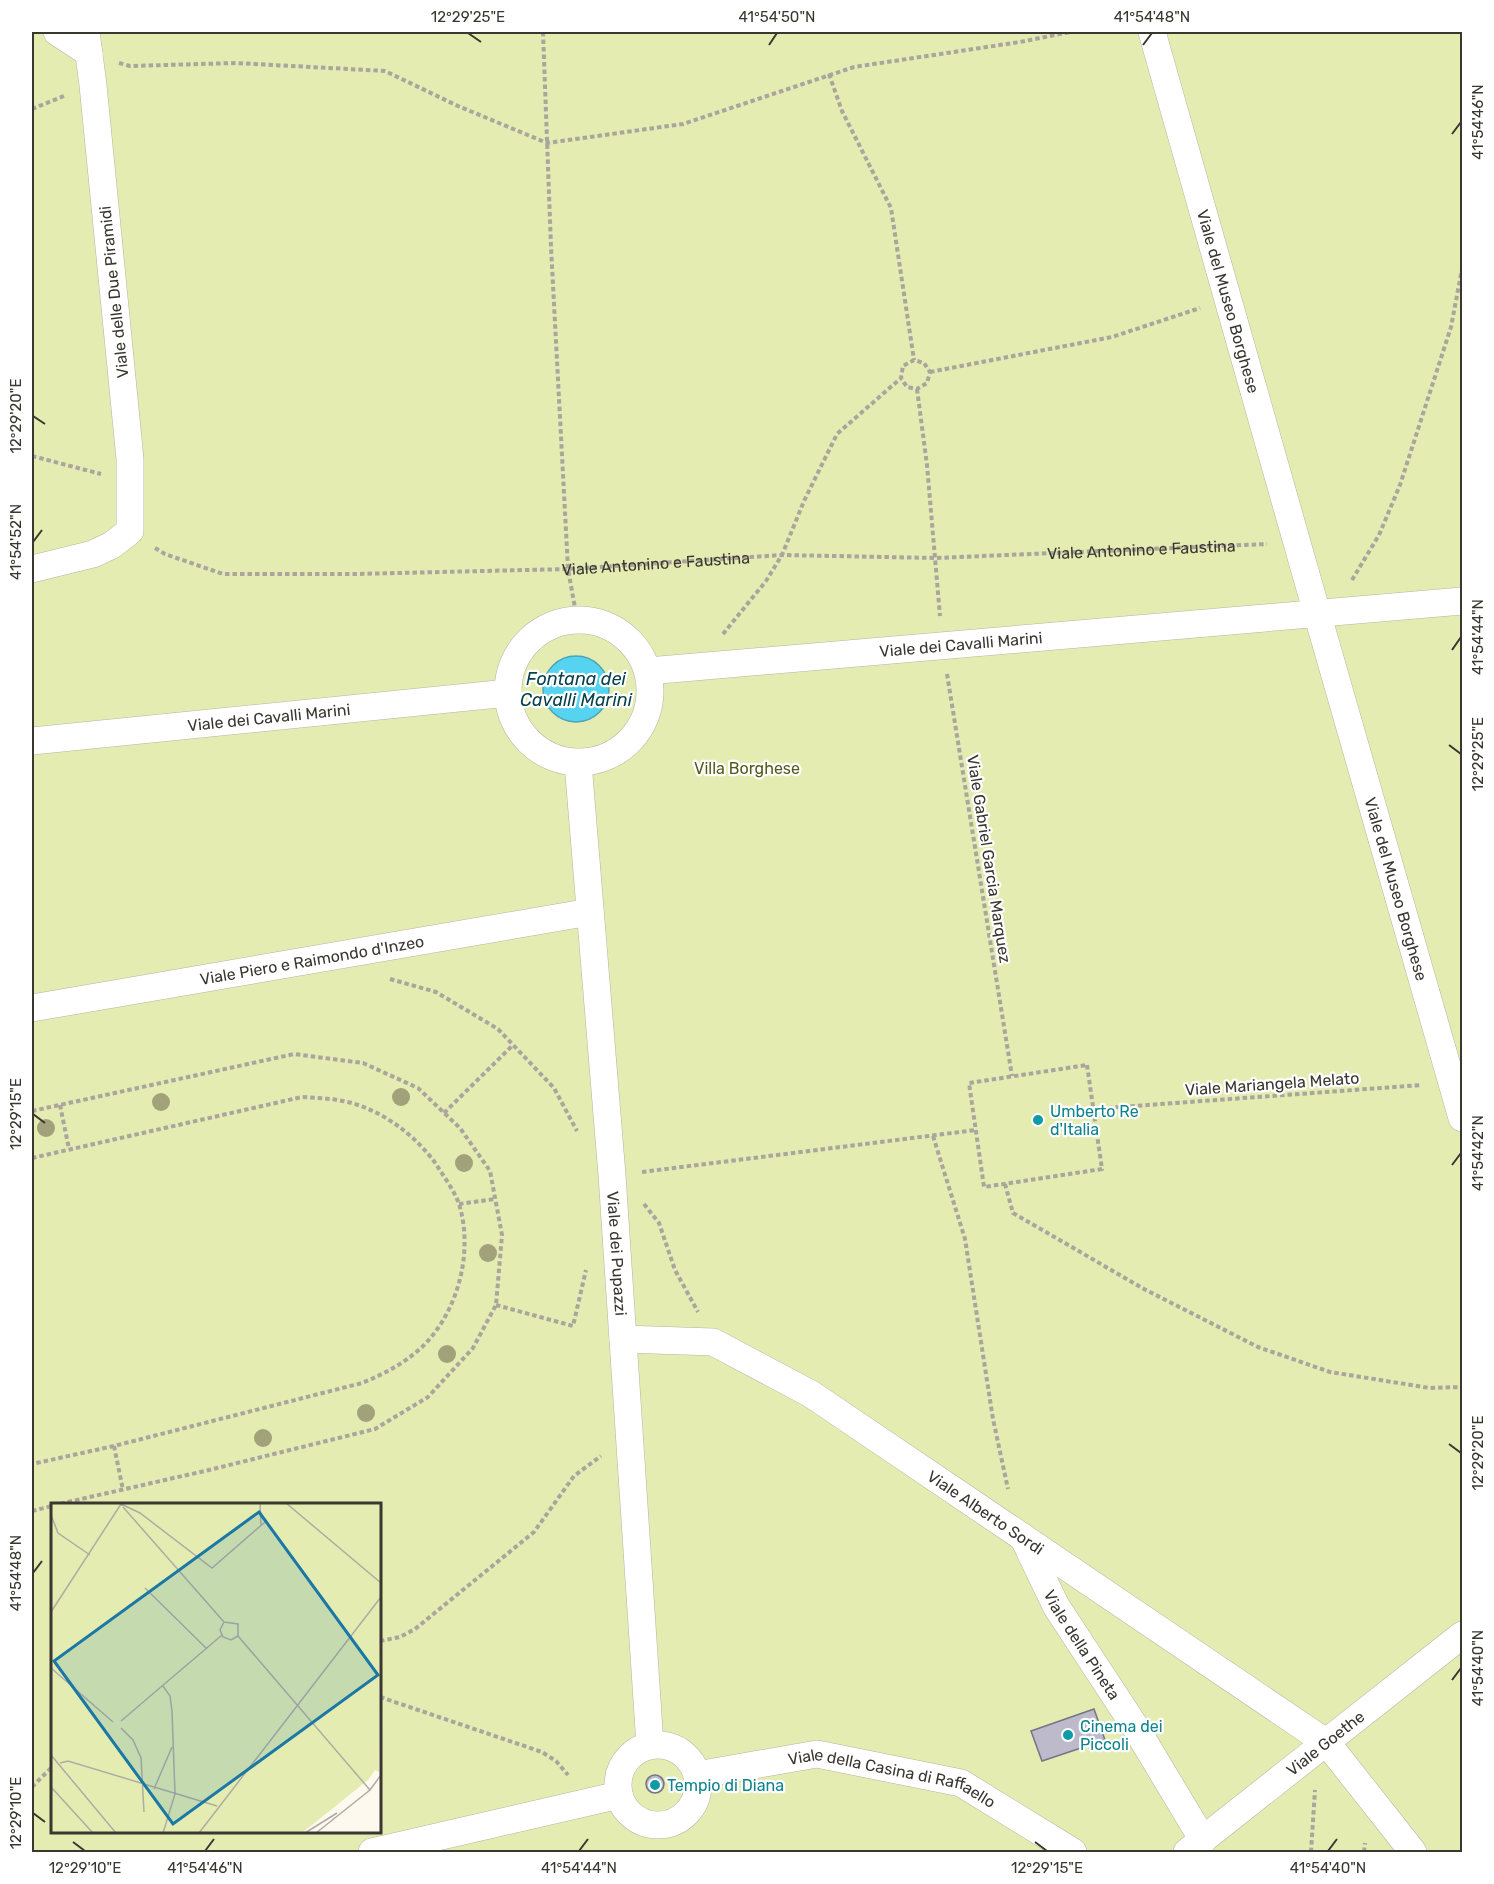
<svg xmlns="http://www.w3.org/2000/svg" width="1494" height="1884" viewBox="0 0 1494 1884" font-family="Rubik,sans-serif">
<style>
.green{fill:#e4ecb2;fill-rule:evenodd}
.water{fill:#56d3f0;stroke:#4ea4b6;stroke-width:1.5}
.building{fill:#bdbbcb;stroke:#767483;stroke-width:1.5}
.lines{fill:none;stroke-linecap:round;stroke-linejoin:round}
.street-casing{stroke:#bab2a3;stroke-width:28}
.path{stroke:#aaa59d;stroke-width:4;stroke-dasharray:4.5 3;stroke-linecap:butt}
.street{stroke:#fff;stroke-width:27}
.tree{fill:#a1a27a}
.ticks{fill:none;stroke:#3a3630;stroke-width:2}
.culture-dot{fill:#0f9aa8;stroke:#fff;stroke-width:2}
.labels{text-anchor:middle;dominant-baseline:central;stroke-width:4.5;stroke-linejoin:round;paint-order:stroke}
.street-label{font-size:16px;fill:#3a3630;stroke:#fff}
.park-label{font-size:16px;fill:#555b1a;stroke:#fff}
.culture-label{font-size:16px;fill:#0d838f;stroke:#fff;text-anchor:start}
.water-label{font-size:18px;font-style:italic;fill:#07424e;stroke:#fff}
.inset-road{fill:none;stroke:#b0aba3;stroke-width:1.5}
.view{fill:#1b78a5;fill-opacity:0.15;stroke:#1b78a5;stroke-width:3}
.inset-edge{fill:none;stroke:#3a3630;stroke-width:3}
.neatline{fill:none;stroke:#3a3630;stroke-width:2}
.ticks-label{font-size:15px;text-anchor:middle;fill:#3a3630}
</style>
<rect width="100%" height="100%" fill="#fef9ef"/>
<!-- green -->
<path class="green" d="M32,32H1462V1852H32ZM52,1504H380V1832H52Z"/>
<!-- water -->
<circle class="water" cx="576" cy="689" r="33"/>
<!-- building -->
<g class="building">
<path d="M1094,1709L1105,1740L1042,1761L1031,1731Z"/>
<circle cx="655" cy="1784" r="9"/>
</g>
<g class="lines">
<defs>
<g id="street">
<path d="M57,32L89,53"/>
<path id="s2" d="M1152,32L1305,571L1462,1118"/>
<path d="M32,569L93,554L112,545L130,531V459L93,85L86,32"/>
<circle cx="579" cy="691" r="71"/>
<path id="s3" d="M648,671L1462,601"/>
<path id="s4" d="M32,741L508,693"/>
<path id="s5" d="M578,763L612,1175L650,1745"/>
<path id="s6" d="M32,1008L590,912"/>
<path id="s7" d="M623,1339L713,1342L811,1394L1327,1743L1413,1852"/>
<path id="s8" d="M1023,1537L1056,1606L1134,1725L1203,1840"/>
<circle cx="658" cy="1785" r="40"/>
<path id="s9" d="M697,1775L817,1754L961,1783L1073,1852"/>
<path d="M372,1852L619,1795"/>
<path id="s10" d="M1187,1852L1462,1635"/>
</g>
</defs>
<!-- street casing -->
<use href="#street" class="street-casing"/>
<!-- path -->
<g class="path">
<path d="M543,32L551,247L568,569L577,619"/>
<path d="M119,63L130,66L236,63L385,71L458,106L547,143L683,124L854,67L1020,42L1070,32"/>
<path d="M829,74L842,111L891,208L914,360"/>
<path d="M32,109L64,96"/>
<path d="M930,372L1112,337L1200,308"/>
<path d="M917,389L927,465L940,616"/>
<path d="M32,456L101,474"/>
<path id="s1" d="M155,548L165,554L223,574H356L568,569L782,555L936,558L1267,544"/>
<path d="M1352,580L1379,535L1400,485L1451,327L1462,269"/>
<path d="M723,634L766,581L782,555L804,501L837,434L901,378L903,366L914,360L924,363L930,372L927,383L917,389L907,387L901,378"/>
<path d="M947,674L1012,1076"/>
<path d="M390,979L436,992L498,1029L554,1088L577,1131"/>
<path d="M1087,1065L1102,1169L984,1187L969,1083Z"/>
<path d="M60,1105L69,1149"/>
<path d="M1093,1109L1422,1085"/>
<path d="M32,1111L294,1054L363,1063L418,1088L460,1128L490,1171L502,1235L496,1305L473,1348L428,1397L375,1429L209,1470L59,1504"/>
<path d="M444,1113L513,1045"/>
<path d="M933,1136L965,1239L993,1419L1008,1489"/>
<path d="M32,1158L302,1097C322,1098 342,1099 361,1106C391,1117 418,1139 436,1164C444,1177 454,1190 459,1204C474,1252 458,1313 421,1348C403,1364 384,1374 362,1383L114,1446L32,1464"/>
<path d="M642,1172L976,1130"/>
<path d="M1005,1184L1013,1213L1144,1289L1258,1347L1330,1372L1430,1388L1462,1387"/>
<path d="M459,1204L495,1199"/>
<path d="M644,1204L659,1223L675,1270L698,1312"/>
<path d="M496,1305L573,1326L586,1270"/>
<path d="M114,1446L123,1490"/>
<path d="M32,1511L52,1506"/>
<path d="M380,1641L400,1637L415,1629L534,1532L574,1476L601,1456"/>
<path d="M380,1697L542,1752L556,1761L568,1775"/>
<path d="M32,1787L52,1767"/>
<path d="M1311,1852L1315,1790"/>
<path d="M1364,1852L1365,1843"/>
</g>
<!-- street -->
<use href="#street" class="street"/>
</g>
<!-- trees -->
<g class="tree">
<circle cx="401" cy="1097" r="9"/>
<circle cx="161" cy="1102" r="9"/>
<circle cx="46" cy="1128" r="9"/>
<circle cx="464" cy="1163" r="9"/>
<circle cx="488" cy="1253" r="9"/>
<circle cx="447" cy="1354" r="9"/>
<circle cx="366" cy="1413" r="9"/>
<circle cx="263" cy="1438" r="9"/>
</g>
<!-- ticks -->
<path class="ticks" d="M468,33L481,42M769,45L777,33M1143,45L1152,33M1452,134L1461,122M33,416L45,424M33,542L42,530M1452,650L1461,637M1449,745L1461,754M33,1114L45,1123M1452,1165L1461,1153M1449,1444L1461,1453M33,1573L42,1561M1452,1680L1461,1668M33,1813L45,1822M73,1842L85,1851M1035,1842L1047,1851M205,1851L214,1839M579,1851L588,1839M1328,1851L1337,1839"/>
<!-- markers -->
<g class="culture-dot">
<circle cx="1038" cy="1120" r="6"/>
<circle cx="1068" cy="1735" r="6"/>
<circle cx="655" cy="1785" r="6"/>
</g>
<g class="labels">
<!-- street labels -->
<g class="street-label">
<text transform="translate(114 292) rotate(-96)">Viale delle Due Piramidi</text>
<text stroke="none"><textPath href="#s2" startOffset="280">Viale del Museo Borghese</textPath></text>
<text stroke="none"><textPath href="#s1" startOffset="992">Viale Antonino e Faustina</textPath></text>
<text stroke="none"><textPath href="#s1" startOffset="506">Viale Antonino e Faustina</textPath></text>
<text stroke="none"><textPath href="#s3" startOffset="314">Viale dei Cavalli Marini</textPath></text>
<text stroke="none"><textPath href="#s4" startOffset="238">Viale dei Cavalli Marini</textPath></text>
<text transform="translate(989 859) rotate(81)">Viale Gabriel Garcia Marquez</text>
<text stroke="none"><textPath href="#s2" startOffset="891">Viale del Museo Borghese</textPath></text>
<text stroke="none"><textPath href="#s6" startOffset="284">Viale Piero e Raimondo d'Inzeo</textPath></text>
<text transform="translate(1272 1084) rotate(-4)">Viale Mariangela Melato</text>
<text stroke="none"><textPath href="#s5" startOffset="492">Viale dei Pupazzi</textPath></text>
<text stroke="none"><textPath href="#s7" startOffset="412">Viale Alberto Sordi</textPath></text>
<text stroke="none"><textPath href="#s8" startOffset="123">Viale della Pineta</textPath></text>
<text stroke="none"><textPath href="#s10" startOffset="176">Viale Goethe</textPath></text>
<text stroke="none"><textPath href="#s9" startOffset="200">Viale della Casina di Raffaello</textPath></text>
</g>
<!-- park labels -->
<g class="park-label">
<text x="747" y="768">Villa Borghese</text>
</g>
<!-- culture labels -->
<g class="culture-label">
<text x="1050" y="1111">Umberto Re<tspan x="1050" dy="18">d'Italia</tspan></text>
<text x="1080" y="1726">Cinema dei<tspan x="1080" dy="18">Piccoli</tspan></text>
<text x="667" y="1785">Tempio di Diana</text>
</g>
<!-- water labels -->
<g class="water-label">
<text x="576" y="679">Fontana dei<tspan x="576" dy="21">Cavalli Marini</tspan></text>
</g>
</g>
<!-- overview -->
<g transform="translate(51 1503)">
<rect width="330" height="330" fill="#fef9ef"/>
<path d="M0,0H330L328,269L324,267L317,277L251,330H0Z" fill="#e4ecb2"/>
<path class="inset-road" d="M209,0L210,23M235,0L330,80M70,1L89,10L161,65L214,19M72,4L173,119M0,12L7,30L39,52M94,85L156,146M0,109L70,1M173,119L169,127L172,134L180,137L187,133M173,119L187,121V133M187,133L319,287M0,165L62,219M112,183L119,193L121,208L124,291L112,330M70,218L171,132M70,225L82,237L90,255L93,309M0,252L65,330M9,260L17,258L166,303M0,284L42,330M103,286L121,244M148,330L330,94M254,330L286,310M265,330L319,287L330,272"/>
<path class="view" d="M208,9L327,172L122,321L3,158Z"/>
<rect width="330" height="330" class="inset-edge"/>
</g>
<!-- border -->
<rect width="1494" height="1884" fill="none" stroke="#ffffff" stroke-width="66"/>
<rect x="33" y="33" width="1428" height="1818" class="neatline"/>
<g class="ticks-label">
<text x="468" y="22">12°29'25"E</text>
<text x="777" y="22">41°54'50"N</text>
<text x="1152" y="22">41°54'48"N</text>
<text transform="translate(1478 122) rotate(-90)" y="5">41°54'46"N</text>
<text transform="translate(16 416) rotate(-90)" y="5">12°29'20"E</text>
<text transform="translate(16 542) rotate(-90)" y="5">41°54'52"N</text>
<text transform="translate(1478 637) rotate(-90)" y="5">41°54'44"N</text>
<text transform="translate(1478 754) rotate(-90)" y="5">12°29'25"E</text>
<text transform="translate(16 1114) rotate(-90)" y="5">12°29'15"E</text>
<text transform="translate(1478 1153) rotate(-90)" y="5">41°54'42"N</text>
<text transform="translate(1478 1453) rotate(-90)" y="5">12°29'20"E</text>
<text transform="translate(16 1573) rotate(-90)" y="5">41°54'48"N</text>
<text transform="translate(1478 1668) rotate(-90)" y="5">41°54'40"N</text>
<text transform="translate(16 1813) rotate(-90)" y="5">12°29'10"E</text>
<text x="85" y="1873">12°29'10"E</text>
<text x="205" y="1873">41°54'46"N</text>
<text x="579" y="1873">41°54'44"N</text>
<text x="1047" y="1873">12°29'15"E</text>
<text x="1328" y="1873">41°54'40"N</text>
</g>
</svg>
